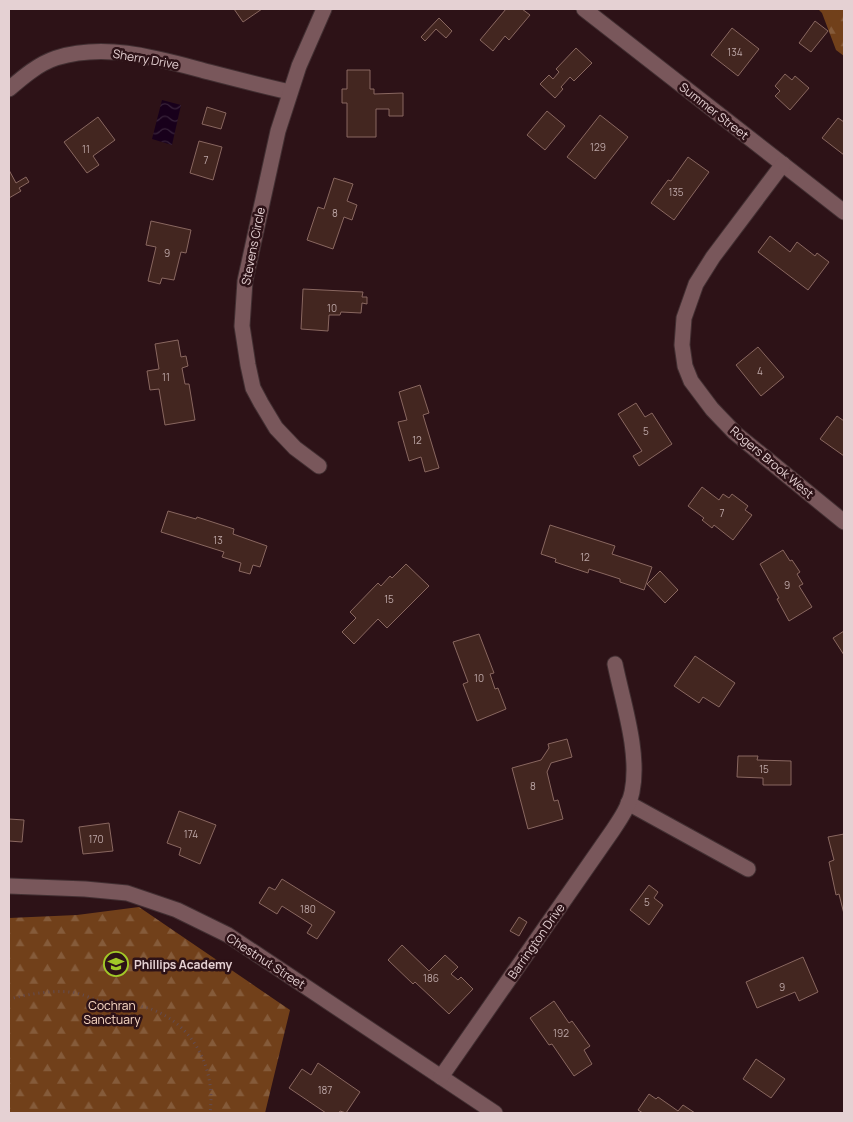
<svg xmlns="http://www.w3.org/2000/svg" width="853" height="1122" viewBox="0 0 853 1122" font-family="Manrope,sans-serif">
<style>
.forest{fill:url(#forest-firs)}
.water{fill:url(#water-waves)}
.building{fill:#432620;stroke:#896760}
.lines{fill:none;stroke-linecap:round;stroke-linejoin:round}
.minor-casing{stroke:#422f32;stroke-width:17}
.path{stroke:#654c50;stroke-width:3;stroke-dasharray:1 4;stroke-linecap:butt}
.minor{stroke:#79575b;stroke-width:15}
.labels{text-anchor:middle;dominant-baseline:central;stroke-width:5;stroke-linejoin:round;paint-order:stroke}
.number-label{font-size:10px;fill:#bca6a6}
.street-label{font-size:12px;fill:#e5d1d3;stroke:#2d1217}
.poi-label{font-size:12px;font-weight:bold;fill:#e5d1d3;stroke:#2d1217;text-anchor:start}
.park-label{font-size:12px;fill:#fbdbc6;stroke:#2d1217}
</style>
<defs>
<pattern id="forest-firs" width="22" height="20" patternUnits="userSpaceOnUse" patternTransform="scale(1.25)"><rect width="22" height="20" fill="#71401a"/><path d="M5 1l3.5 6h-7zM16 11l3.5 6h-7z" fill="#855b3a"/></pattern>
<pattern id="water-waves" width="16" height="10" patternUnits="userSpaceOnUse" patternTransform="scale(1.25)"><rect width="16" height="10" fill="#18001b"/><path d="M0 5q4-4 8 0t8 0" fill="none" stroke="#39243b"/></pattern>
</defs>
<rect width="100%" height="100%" fill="#2d1217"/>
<!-- forest -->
<g class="forest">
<path d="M818,9H844V56L836,50L822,13Z"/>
<path d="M139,907L290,1010L265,1113H9V918L77,915Z"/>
</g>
<!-- water -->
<path class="water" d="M162,100L181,105L172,145L152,139Z"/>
<!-- building -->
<g class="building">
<path d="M234,9H262L243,22Z"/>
<path d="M506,9H522L530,15L509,40L505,36L493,51L480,40Z"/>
<path d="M439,18L452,31L446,38L436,29L425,41L421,37Z"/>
<path d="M815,21L828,31L811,52L799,43Z"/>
<path d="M732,28L759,49L738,76L711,55Z"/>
<path d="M576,48L592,63L574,81L570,77L561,87L563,89L555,98L540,84L549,75L553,79L559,72L556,69Z"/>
<path d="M347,70H370V89H374V94L403,93V116H389V109H376V137H347V103H342V89H347Z"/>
<path d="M785,74L792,80L795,76L809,88L790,110L775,96L780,91L775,86Z"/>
<path d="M207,107L226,113L221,129L202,124Z"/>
<path d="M547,111L565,126L545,150L527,135Z"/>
<path d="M600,115L628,137L595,179L567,157Z"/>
<path d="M98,117L115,140L93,156L99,165L87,173L64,142Z"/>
<path d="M838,118L844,122V155L822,138Z"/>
<path d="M199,141L222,147L213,180L190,173Z"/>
<path d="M688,157L709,172L674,220L651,203L668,180L671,181Z"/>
<path d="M9,170L16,183L26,177L29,182L19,188L21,191L9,198Z"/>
<path d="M334,178L353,184L347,201L357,205L352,220L344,217L333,249L307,240L318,207L324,209Z"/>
<path d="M151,221L191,230L186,253L181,252L174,280L162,278L160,284L148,281L156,247L146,245Z"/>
<path d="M770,236L790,252L797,242L815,256L817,253L829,262L808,290L758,252Z"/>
<path d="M303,289L363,292L362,297H367V304L362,303L361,313L341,312L340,315H329L328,331L301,329Z"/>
<path d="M178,340L181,357L186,356L188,366L182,368L185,384H189L195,420L165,425L159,389L150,390L147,371L159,369L155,344Z"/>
<path d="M758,347L784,377L761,396L736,365Z"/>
<path d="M420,385L429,413L423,415L439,468L425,472L421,457L409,461L398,422L407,420L399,392Z"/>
<path d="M636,403L645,417L652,413L672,444L639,466L633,456L642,451L618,414Z"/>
<path d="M837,416L844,421V456L820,439Z"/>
<path d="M702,487L719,500L723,494L729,498L732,494L748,506L745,510L752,515L733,540L714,525L712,528L702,520L704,518L688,506Z"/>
<path d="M168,511L196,519L197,517L234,529L233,534L267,546L260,567L253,565L250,574L239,571L241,563L222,557L224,552L161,532Z"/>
<path d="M550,525L615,546L612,554L652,567L644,590L620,582V579L589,569L588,573L555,562L556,559L541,554Z"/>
<path d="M783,550L790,561L792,560L800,572L797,574L803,584L799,586L812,607L789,621L777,599L779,598L760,564Z"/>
<path d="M406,564L429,586L387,628L378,619L354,644L342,632L356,618L350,612L378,583L381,586L390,576L392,578Z"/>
<path d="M660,571L678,590L665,603L647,584Z"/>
<path d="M844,631V655L833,638Z"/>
<path d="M479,634L494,673L490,674L495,689L498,688L506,709L477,721L463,684L468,682L453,642Z"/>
<path d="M695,656L735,683L719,707L703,697L699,703L674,686Z"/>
<path d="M567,739L572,757L551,763L547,772L554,801L558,800L563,819L528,829L512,768L541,760L549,748L548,744Z"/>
<path d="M738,756H758L757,760L791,761V785H763V778L737,777Z"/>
<path d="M179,811L216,825L200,864L179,855L181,848L167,843Z"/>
<path d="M9,819L24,820L22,842L9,841Z"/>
<path d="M109,823L113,851L83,854L79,827Z"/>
<path d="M844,834V914L839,894L836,895L829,862L834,860L828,837Z"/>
<path d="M282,879L335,912L317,939L307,933L312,925L282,906L277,914L259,903L269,887L275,890Z"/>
<path d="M649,885L658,892L654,898L663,905L649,925L630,910Z"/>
<path d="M519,917L527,922L519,936L510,931Z"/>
<path d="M402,945L429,971L445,955L458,967L451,974L458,980L461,977L473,989L449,1014L415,982L413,984L388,960Z"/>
<path d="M803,957L818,992L799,1001L795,992L757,1008L746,982Z"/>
<path d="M554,1001L569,1023L572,1021L590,1046L584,1050L592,1064L574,1076L552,1044L549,1045L530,1018Z"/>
<path d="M756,1059L785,1079L771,1098L743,1079Z"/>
<path d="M318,1063L360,1092L346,1113L340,1111L339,1113H326L289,1088L302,1069L311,1075Z"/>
<path d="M649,1094L656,1099L658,1097L678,1111L683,1105L695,1113H643L638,1110Z"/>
</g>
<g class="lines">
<defs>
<g id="minor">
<path d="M584,9L844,212"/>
<path d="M9,89C23,77 38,64 56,58C107,42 160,59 209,72C236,79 263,86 290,92"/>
<path d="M783,164L713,257L696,284L684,318L682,345L685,366L691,381L712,409L735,433L844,522"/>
<path d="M319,466L295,448L276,428L261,403L253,388L248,365L242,326L245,281L278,131L299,66L324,9"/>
<path d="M628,803L748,869"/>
<path d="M9,886L85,889L127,893L177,910L228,935L495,1113"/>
<path d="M441,1077L613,830C621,818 629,806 632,792C640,753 623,703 615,664"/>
</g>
</defs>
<!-- minor casing -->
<use href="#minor" class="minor-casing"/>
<!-- path -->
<path class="path" d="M9,999C30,994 55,989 77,993C85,995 93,1000 102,1001C118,1004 135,1004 151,1009C194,1025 216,1069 210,1113"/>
<!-- minor -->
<use href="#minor" class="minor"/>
</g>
<!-- icons -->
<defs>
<symbol id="school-ring" viewBox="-11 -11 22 22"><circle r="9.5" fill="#2d1217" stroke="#a2c928" stroke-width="1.5"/><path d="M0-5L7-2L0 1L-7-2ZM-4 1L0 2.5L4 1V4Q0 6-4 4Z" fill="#a2c928"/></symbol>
</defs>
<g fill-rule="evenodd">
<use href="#school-ring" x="102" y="950" width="28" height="28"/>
</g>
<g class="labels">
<!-- number labels -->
<g class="number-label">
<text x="735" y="52">134</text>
<text x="598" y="147">129</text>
<text x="86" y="149">11</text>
<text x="206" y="160">7</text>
<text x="676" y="192">135</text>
<text x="335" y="213">8</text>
<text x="167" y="253">9</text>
<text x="332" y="308">10</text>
<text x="760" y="371">4</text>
<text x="166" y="377">11</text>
<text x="646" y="431">5</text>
<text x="417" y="440">12</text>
<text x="722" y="513">7</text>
<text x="218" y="540">13</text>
<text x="585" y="557">12</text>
<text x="787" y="585">9</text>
<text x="389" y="599">15</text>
<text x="479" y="678">10</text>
<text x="764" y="769">15</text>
<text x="533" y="786">8</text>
<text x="191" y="834">174</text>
<text x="96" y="839">170</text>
<text x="647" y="902">5</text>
<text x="308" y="909">180</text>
<text x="431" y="978">186</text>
<text x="782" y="987">9</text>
<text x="561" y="1033">192</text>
<text x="325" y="1090">187</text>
</g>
<!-- street labels -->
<g class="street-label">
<text transform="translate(146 59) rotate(10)">Sherry Drive</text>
<text transform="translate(714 111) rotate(38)">Summer Street</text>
<text transform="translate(253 246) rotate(-79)">Stevens Circle</text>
<text transform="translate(772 462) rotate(40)">Rogers Brook West</text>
<text transform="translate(536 941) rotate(-55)">Barrington Drive</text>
<text transform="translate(266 961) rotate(33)">Chestnut Street</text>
</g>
<!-- poi labels -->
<g class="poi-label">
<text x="134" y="964">Phillips Academy</text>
</g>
<!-- park labels -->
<g class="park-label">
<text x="112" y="1005">Cochran<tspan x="112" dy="14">Sanctuary</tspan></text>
</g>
</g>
<!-- border -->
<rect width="853" height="1122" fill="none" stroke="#e5d1d3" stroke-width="20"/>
</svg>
